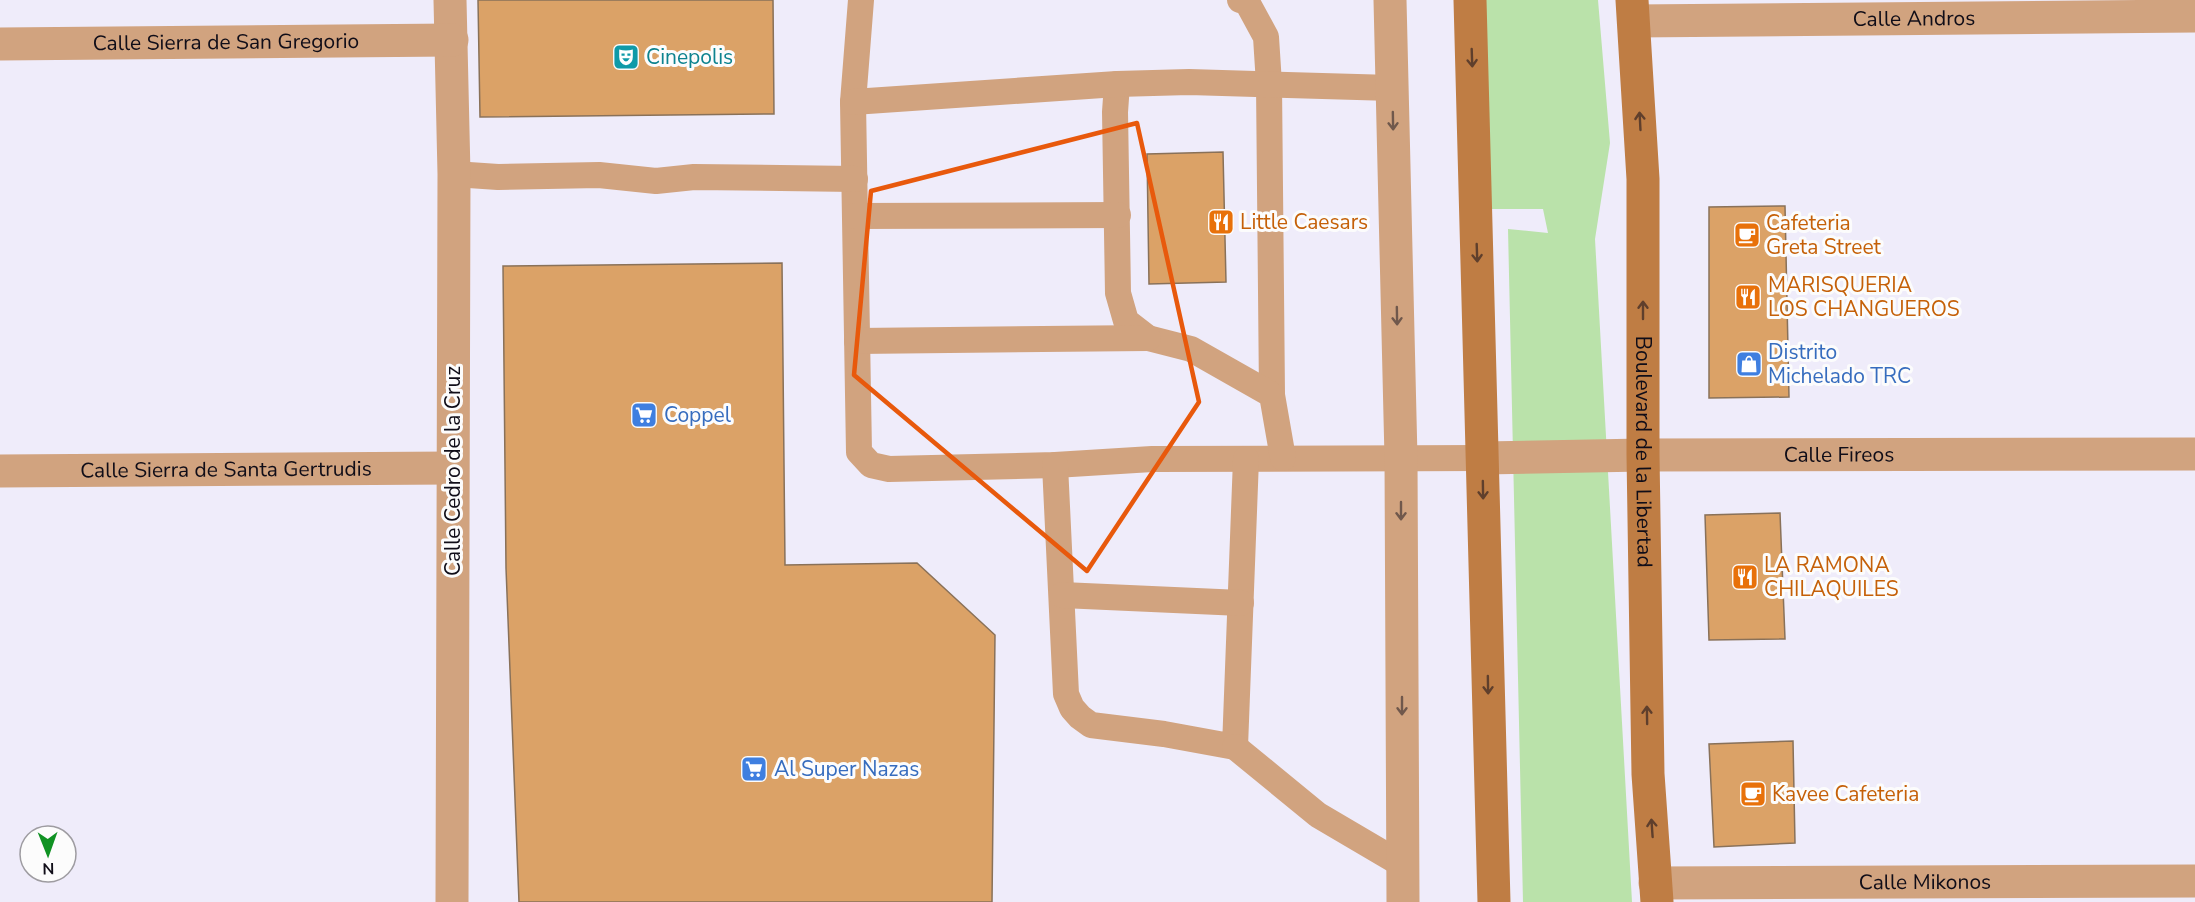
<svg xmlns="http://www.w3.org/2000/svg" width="2195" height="902" viewBox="0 0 2195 902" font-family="'Nunito Sans',sans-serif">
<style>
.green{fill:#bae2aa}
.building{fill:#dba267;stroke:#897159;stroke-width:1.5}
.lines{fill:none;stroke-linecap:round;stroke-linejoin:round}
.service{stroke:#d1a37f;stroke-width:26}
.minor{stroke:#d1a37f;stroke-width:33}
.secondary{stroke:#bf7d44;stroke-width:33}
.oneway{stroke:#5f3f2c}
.oneway2{stroke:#70584c}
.marked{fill:none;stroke:#e8590c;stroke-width:4.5;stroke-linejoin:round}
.labels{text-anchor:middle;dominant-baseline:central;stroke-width:6;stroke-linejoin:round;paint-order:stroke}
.street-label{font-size:21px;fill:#100d18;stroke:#fcfcfc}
.culture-label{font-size:21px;fill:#0d838f;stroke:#fcfcfc;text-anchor:start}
.food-label{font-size:21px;fill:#c56008;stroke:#fcfcfc;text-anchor:start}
.shop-label{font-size:21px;fill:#366cbe;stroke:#fcfcfc;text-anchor:start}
</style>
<rect width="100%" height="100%" fill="#efecfa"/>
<!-- green -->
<path class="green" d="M1484,0H1598L1610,143L1595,239L1632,902H1523L1508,229L1548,233L1543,209H1486Z"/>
<!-- building -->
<g class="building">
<path d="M478,0H773L774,114L480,117Z"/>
<path d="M1223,152L1226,282L1149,284L1147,154Z"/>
<path d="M1785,206L1789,397L1709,398V207Z"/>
<path d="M782,263L785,565L917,563L995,635L992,902H519L506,568L503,266Z"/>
<path d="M1780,513L1785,639L1709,640L1705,515Z"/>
<path d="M1793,741L1795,843L1714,847L1709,744Z"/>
</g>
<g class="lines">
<!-- service -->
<g class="service">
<path d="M861,0L853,102L859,452L871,465L889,469L1055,465L1152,459L1483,458"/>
<path d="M1240,0L1247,2L1266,37L1269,84L1272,395"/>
<path d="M1117,84L1115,112L1118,293L1126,321L1148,338L1191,349L1272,395L1283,458"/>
<path d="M853,102L1117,84L1189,82L1392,88"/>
<path d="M454,174L498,177L599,175L656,181L694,177L855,179"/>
<path d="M855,216L1118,215"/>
<path d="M857,341L1148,338"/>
<path d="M1055,465L1066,694L1072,708L1080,717L1091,725L1164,734L1235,747L1246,459"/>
<path d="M1062,595L1241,603"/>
<path d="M1235,747L1318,815L1403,865"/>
</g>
<!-- minor -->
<g class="minor">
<path d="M450,0L454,174L452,902"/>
<path d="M1390,0L1401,458L1403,902"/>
<path id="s1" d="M1634,21L2195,16"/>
<path id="s2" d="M0,44L452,40"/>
<path id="s3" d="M1483,458L1643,455L2195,454"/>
<path id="s4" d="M0,471L452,468"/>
<path id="s5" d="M1655,883L2195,881"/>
</g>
<!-- secondary -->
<g class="secondary">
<path d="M1470,0L1494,902"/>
<path id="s6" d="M1632,0L1643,179V455L1648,774L1657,902"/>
</g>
</g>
<!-- one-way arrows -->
<defs><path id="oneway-shaft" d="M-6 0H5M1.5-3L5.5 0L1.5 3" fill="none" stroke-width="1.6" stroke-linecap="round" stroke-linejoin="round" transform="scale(1.5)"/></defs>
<g class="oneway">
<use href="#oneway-shaft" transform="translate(1472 58) rotate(88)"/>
<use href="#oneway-shaft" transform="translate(1640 121) rotate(-93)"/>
<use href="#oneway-shaft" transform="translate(1477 253) rotate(88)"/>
<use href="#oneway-shaft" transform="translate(1643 310) rotate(-90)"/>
<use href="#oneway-shaft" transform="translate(1483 490) rotate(89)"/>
<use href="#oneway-shaft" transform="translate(1488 685) rotate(89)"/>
<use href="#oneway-shaft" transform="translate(1647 715) rotate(-91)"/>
<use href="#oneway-shaft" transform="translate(1652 828) rotate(-94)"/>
</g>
<g class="oneway2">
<use href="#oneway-shaft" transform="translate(1393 121) rotate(89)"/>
<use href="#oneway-shaft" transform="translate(1397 316) rotate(89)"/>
<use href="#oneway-shaft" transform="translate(1401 511) rotate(90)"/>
<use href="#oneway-shaft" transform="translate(1402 706) rotate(90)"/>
</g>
<!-- marked area -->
<path class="marked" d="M1137,123L1199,402L1087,571L854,375L871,191Z"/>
<!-- icons -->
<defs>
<symbol id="theatre-square" viewBox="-11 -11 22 22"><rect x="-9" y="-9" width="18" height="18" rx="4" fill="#0f9aa8" stroke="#fcfcfc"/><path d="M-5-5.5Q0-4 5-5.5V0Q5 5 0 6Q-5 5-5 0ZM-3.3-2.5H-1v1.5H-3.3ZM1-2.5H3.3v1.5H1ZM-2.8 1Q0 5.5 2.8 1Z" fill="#fff"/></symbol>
<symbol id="restaurant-square" viewBox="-11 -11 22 22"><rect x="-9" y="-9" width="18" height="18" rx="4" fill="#e8710a" stroke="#fcfcfc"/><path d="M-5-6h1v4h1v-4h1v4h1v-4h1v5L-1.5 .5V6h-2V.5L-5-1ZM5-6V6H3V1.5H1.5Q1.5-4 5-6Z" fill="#fff"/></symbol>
<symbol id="cafe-square" viewBox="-11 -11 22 22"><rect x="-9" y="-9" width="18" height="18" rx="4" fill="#e8710a" stroke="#fcfcfc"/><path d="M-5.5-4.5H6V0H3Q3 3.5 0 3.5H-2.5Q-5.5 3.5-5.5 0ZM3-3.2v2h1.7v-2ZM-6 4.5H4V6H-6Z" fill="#fff"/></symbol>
<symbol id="shop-square" viewBox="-11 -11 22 22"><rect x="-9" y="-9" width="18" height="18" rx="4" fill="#3f7fe0" stroke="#fcfcfc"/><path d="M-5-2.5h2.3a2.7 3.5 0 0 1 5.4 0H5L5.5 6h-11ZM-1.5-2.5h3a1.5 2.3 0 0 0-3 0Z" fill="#fff"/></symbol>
<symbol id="supermarket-square" viewBox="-11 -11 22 22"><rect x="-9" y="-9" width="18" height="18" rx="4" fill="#3f7fe0" stroke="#fcfcfc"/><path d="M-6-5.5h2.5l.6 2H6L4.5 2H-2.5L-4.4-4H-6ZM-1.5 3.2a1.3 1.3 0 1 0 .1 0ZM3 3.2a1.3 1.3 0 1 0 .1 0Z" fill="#fff"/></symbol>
</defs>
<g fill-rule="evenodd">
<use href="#theatre-square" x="611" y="42" width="30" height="30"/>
<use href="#restaurant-square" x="1206" y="207" width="30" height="30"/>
<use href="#cafe-square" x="1732" y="220" width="30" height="30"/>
<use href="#restaurant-square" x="1733" y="282" width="30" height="30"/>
<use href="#shop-square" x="1734" y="349" width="30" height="30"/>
<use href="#supermarket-square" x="629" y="400" width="30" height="30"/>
<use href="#restaurant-square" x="1730" y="562" width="30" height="30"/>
<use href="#supermarket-square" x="739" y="754" width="30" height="30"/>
<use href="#cafe-square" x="1738" y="779" width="30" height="30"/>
</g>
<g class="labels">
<!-- street labels -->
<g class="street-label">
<text stroke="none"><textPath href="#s1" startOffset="280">Calle Andros</textPath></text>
<text stroke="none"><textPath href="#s2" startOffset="226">Calle Sierra de San Gregorio</textPath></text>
<text stroke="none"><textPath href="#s6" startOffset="452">Boulevard de la Libertad</textPath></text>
<text stroke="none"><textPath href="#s3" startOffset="356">Calle Fireos</textPath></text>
<text stroke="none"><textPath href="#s4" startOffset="226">Calle Sierra de Santa Gertrudis</textPath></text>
<text transform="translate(453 471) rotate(-90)">Calle Cedro de la Cruz</text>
<text stroke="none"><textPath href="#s5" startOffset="270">Calle Mikonos</textPath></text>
</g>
<!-- culture labels -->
<g class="culture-label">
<text x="646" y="57">Cinepolis</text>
</g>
<!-- food labels -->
<g class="food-label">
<text x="1240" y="222">Little Caesars</text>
<text x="1766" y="223">Cafeteria<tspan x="1766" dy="24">Greta Street</tspan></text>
<text x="1768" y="285">MARISQUERIA<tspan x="1768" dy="24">LOS CHANGUEROS</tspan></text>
<text x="1764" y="565">LA RAMONA<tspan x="1764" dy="24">CHILAQUILES</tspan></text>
<text x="1772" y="794">Kavee Cafeteria</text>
</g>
<!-- shop labels -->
<g class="shop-label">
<text x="1768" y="352">Distrito<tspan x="1768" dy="24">Michelado TRC</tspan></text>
<text x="664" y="415">Coppel</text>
<text x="774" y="769">Al Super Nazas</text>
</g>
</g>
<!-- north arrow -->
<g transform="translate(48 854) rotate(179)"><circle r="28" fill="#fcfcfc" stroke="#9e9ca1" stroke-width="1.5"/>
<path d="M0-4.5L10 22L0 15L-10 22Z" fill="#109223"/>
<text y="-9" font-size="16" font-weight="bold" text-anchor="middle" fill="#100d18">N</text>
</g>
</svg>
